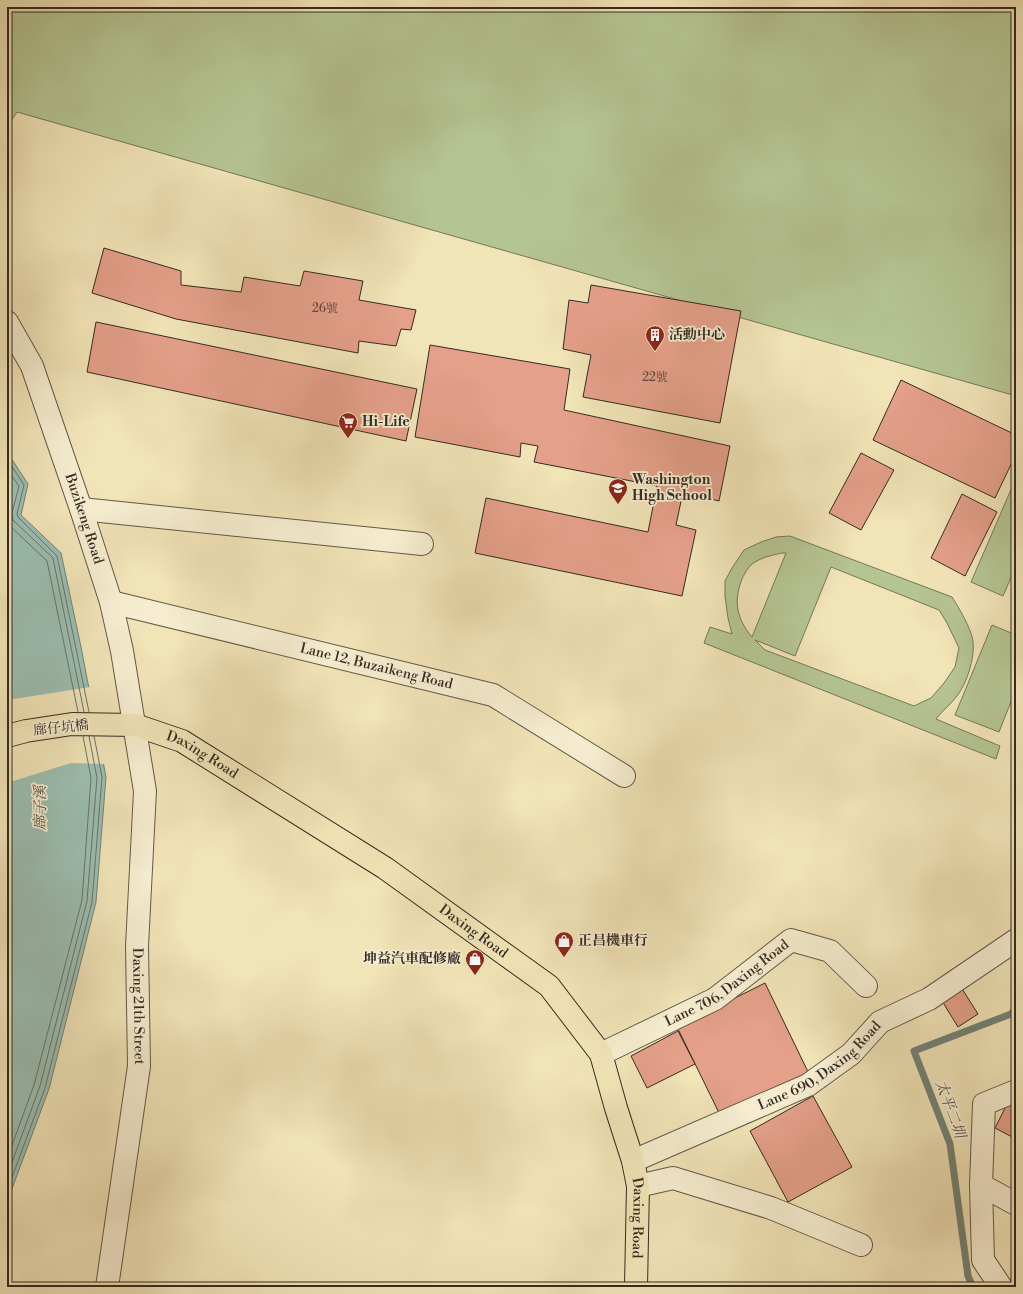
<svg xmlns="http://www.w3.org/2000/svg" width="1023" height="1294" viewBox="0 0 1023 1294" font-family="'Libre Bodoni','Noto Serif TC',serif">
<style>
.green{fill:#b5c592;stroke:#74785a;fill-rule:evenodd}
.water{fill:#9bbeb1;stroke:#728378}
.pier{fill:#f1e4b7}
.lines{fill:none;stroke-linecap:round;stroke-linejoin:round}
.shore{stroke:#68746a;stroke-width:1}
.stream{stroke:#728378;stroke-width:7}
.building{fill:#e4a089;stroke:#342b23}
.minor-casing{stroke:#635948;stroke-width:24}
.major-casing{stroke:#342b23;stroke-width:24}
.minor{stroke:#f6edd0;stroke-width:22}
.major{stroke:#f1e4b7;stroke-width:22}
.labels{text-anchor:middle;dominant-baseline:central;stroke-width:3.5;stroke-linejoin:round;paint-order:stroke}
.number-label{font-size:12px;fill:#60483c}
.poi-label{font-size:14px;font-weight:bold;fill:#342b23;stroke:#f6edd0;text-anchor:start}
.street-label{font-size:14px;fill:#342b23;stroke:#f6edd0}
.water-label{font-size:15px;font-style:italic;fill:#4e5046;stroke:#f6edd0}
</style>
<rect width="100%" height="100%" fill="#f1e4b7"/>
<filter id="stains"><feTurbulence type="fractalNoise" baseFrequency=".005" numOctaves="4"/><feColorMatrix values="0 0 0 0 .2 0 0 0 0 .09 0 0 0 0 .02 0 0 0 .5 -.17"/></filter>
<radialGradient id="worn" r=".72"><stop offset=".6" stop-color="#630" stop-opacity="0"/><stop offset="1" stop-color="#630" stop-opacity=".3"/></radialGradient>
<!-- green -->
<g class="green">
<path d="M7,7H1016V396L17,112L7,127Z"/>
<path d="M1013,485L1016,487V566L1003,596L971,582Z"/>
<path d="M790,536L952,597C959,608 971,628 973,641C975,658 967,683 957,696C951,704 942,711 936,719L1000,746L996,759L704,643L710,627L732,634L728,618L725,596V581L732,568L744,550L761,542L776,537ZM782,553H786L752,637C737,619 733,602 742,579C745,573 749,565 755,562C763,557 773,555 782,553ZM831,567L939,610L947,623L959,648L955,667L944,683L931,698L914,706L765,650L755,640L795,656Z"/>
<path d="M992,625L1016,635V689L999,732L955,715Z"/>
</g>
<!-- water -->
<path class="water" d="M7,460L13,461L28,484L21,515L61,553L81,647L106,777L96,902L49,1089L7,1202Z"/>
<!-- pier -->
<path class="pier" d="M90,687L105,764L71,763L7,783V700Z"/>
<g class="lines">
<!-- shore -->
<g class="shore">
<path d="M7,464L11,465L24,485L17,514L18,517L57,556L89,712"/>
<path d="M7,469L19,486L12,513L13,520L53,558L84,712"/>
<path d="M7,521L10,526L47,561L78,712"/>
<path d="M7,1159L34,1085L82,900L91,778L83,736"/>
<path d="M7,1176L40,1086L87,901L97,778L89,736"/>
<path d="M7,1191L45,1088L92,902L102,777L94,736"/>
</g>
<!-- stream -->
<path class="stream" d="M973,1287L968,1276L950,1144L914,1051L1011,1014L1016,1008"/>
</g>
<!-- building -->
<g class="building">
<path d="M104,248L181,271V285L241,292L244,277L300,286L304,271L363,281L359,300L416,310L411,330L401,329L396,346L359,341L358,353L176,319L92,293Z"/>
<path d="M591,285L741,311L720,423L583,397L591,355L563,349L569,300L588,303Z"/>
<path d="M96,322L417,389L406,441L87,372Z"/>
<path d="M430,345L570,369L564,410L730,446L719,501L683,492L676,525L696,530L682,596L475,553L486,498L648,532L657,486L534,462L538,446L521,443L520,457L415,437Z"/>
<path d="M901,380L1016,435V454L995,498L873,440Z"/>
<path d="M861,453L894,470L861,530L829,513Z"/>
<path d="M962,494L997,512L965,576L931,558Z"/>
<path d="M765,983L811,1078L723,1121L677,1027Z"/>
<path d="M959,984L978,1014L958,1027L939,996Z"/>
<path d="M678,1031L695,1064L647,1088L631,1056Z"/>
<path d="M813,1096L852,1167L788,1202L750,1131Z"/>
<path d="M1011,1096L1016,1098V1139L995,1128Z"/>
</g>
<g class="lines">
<defs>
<g id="minor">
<path id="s1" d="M7,322L32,366L81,509L111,602L122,651L145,791L137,946L139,1066L107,1287"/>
<path d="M81,509L422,544"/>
<path id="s2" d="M111,602L493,695L624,776"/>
<path id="s3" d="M601,1054L715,999L791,940L830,951L866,986"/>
<path id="s4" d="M633,1161L808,1085L851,1054L880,1022L929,999L1016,940"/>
<path d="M981,1185L1016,1204"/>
<path d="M638,1186L673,1178L771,1208L861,1245"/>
<path d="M1001,1287L983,1260L981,1185L984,1104L1016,1091"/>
</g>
<g id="major">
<path id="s5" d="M7,736L26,731L72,724L135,725L182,741L385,868L549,986L601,1054L616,1108L633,1161L638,1186L636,1287"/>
</g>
</defs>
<!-- minor casing -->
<use href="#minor" class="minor-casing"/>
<!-- major casing -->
<use href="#major" class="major-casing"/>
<!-- minor -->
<use href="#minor" class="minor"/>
<!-- major -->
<use href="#major" class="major"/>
</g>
<!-- icons -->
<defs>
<symbol id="building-pin" viewBox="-11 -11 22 30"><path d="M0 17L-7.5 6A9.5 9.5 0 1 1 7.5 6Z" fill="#8f2418" stroke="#f6edd0"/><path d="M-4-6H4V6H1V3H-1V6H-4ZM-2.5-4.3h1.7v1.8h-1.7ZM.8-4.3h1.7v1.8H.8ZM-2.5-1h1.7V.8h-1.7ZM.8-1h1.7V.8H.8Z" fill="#fff"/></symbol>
<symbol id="supermarket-pin" viewBox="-11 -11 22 30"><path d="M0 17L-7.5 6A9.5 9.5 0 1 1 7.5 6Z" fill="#8f2418" stroke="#f6edd0"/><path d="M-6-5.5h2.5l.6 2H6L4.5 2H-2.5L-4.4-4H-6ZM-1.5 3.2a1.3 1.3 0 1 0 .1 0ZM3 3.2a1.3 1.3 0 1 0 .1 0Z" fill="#fff"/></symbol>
<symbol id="school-pin" viewBox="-11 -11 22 30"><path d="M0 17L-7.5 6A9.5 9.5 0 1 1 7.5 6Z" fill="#8f2418" stroke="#f6edd0"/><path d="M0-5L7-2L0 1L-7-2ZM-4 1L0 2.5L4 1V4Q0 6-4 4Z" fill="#fff"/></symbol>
<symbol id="shop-pin" viewBox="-11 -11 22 30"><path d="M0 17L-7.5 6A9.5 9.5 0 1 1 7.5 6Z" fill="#8f2418" stroke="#f6edd0"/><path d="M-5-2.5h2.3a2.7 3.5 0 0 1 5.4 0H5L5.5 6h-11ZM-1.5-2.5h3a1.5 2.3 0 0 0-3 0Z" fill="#fff"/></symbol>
</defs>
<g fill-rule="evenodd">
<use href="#building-pin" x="644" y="324" width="22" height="30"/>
<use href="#supermarket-pin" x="337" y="411" width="22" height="30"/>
<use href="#school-pin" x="607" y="477" width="22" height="30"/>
<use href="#shop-pin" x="553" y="930" width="22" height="30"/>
<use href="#shop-pin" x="464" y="948" width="22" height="30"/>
</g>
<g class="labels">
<!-- number labels -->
<g class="number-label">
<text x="325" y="308">26號</text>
<text x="655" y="377">22號</text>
</g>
<!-- poi labels -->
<g class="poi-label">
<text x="669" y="335">活動中心</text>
<text x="362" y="422">Hi-Life</text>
<text x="632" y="480">Washington<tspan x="632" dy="16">High School</tspan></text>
<text x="578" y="941">正昌機車行</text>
<text x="461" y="959" text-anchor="end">坤益汽車配修廠</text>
</g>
<!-- street labels -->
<g class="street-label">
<text stroke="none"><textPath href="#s1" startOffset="212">Buzikeng Road</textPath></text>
<text stroke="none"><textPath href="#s2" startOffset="273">Lane 12, Buzaikeng Road</textPath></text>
<text transform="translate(61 728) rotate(-6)">廍仔坑橋</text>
<text stroke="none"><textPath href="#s5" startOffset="203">Daxing Road</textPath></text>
<text stroke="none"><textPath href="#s5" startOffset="527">Daxing Road</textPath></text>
<text stroke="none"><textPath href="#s3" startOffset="145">Lane 706, Daxing Road</textPath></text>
<text stroke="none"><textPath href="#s1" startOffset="707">Daxing 21th Street</textPath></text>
<text stroke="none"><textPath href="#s4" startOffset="211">Lane 690, Daxing Road</textPath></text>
<text stroke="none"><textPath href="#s5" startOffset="875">Daxing Road</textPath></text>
</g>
<!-- water labels -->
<g class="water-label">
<text transform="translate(40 808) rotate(-90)">廍子溪</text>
<text transform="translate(950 1109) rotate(70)">太平二圳</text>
</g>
</g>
<!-- margin -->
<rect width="1023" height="1294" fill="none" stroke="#f1e4b7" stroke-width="24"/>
<rect x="8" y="8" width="1007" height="1278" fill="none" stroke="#342b23" stroke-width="2"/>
<rect x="12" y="12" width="999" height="1270" fill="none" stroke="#342b23"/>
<rect width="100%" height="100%" filter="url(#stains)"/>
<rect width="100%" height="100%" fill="url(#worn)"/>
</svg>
